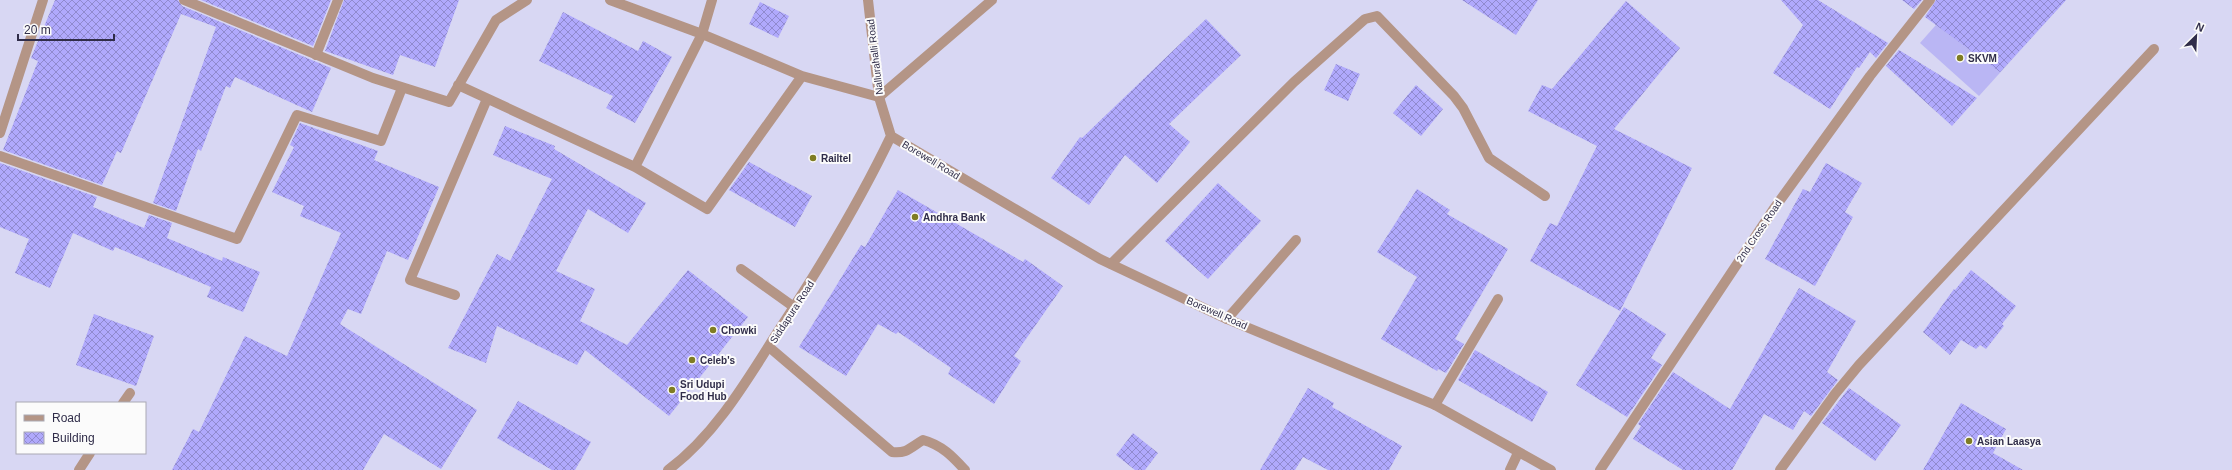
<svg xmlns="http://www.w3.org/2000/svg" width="2232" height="470" font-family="Helvetica,sans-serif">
	<defs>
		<pattern id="building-cross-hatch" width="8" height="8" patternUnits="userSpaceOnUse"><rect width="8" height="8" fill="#b0a9fc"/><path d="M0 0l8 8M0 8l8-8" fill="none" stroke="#908ace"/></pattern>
	</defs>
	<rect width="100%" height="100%" fill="#d8d7f3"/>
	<path fill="#bab6f4" d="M 1958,0 L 2066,0 L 1979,96 L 1920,43 Z"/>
	<path fill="url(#building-cross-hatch)" d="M 55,0 L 178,0 L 182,6 L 331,68 L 312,112 L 235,77 L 230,88 L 226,86 L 201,151 L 198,149 L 176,211 L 153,203 L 216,27 L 181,14 L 121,153 L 117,151 L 102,185 L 3,150 L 38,61 L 31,58 Z
		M 201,0 L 331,0 L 313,46 Z
		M 344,0 L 459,0 L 435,67 L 400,55 L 393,75 L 325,51 Z
		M 1462,0 L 1538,0 L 1516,35 Z
		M 1781,0 L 1818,0 L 1888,43 L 1876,58 L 1870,52 L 1859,68 L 1857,67 L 1830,109 L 1773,73 L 1803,25 Z
		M 1902,0 L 1922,0 L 1914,9 Z
		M 1936,0 L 2066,0 L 2000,72 L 1925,17 Z
		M 1626,1 L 1680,48 L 1614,129 L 1692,168 L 1620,311 L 1530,261 L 1550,223 L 1557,226 L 1597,146 L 1528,111 L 1542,85 L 1552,89 Z
		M 760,2 L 789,16 L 778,38 L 749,24 Z
		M 563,12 L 638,51 L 643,41 L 672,57 L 635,123 L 606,108 L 613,96 L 539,61 Z
		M 1206,19 L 1241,55 L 1169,124 L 1190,142 L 1157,183 L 1125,155 L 1089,205 L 1051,178 L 1080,137 L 1082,138 Z
		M 1899,50 L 1977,98 L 1952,126 L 1886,66 Z
		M 1336,64 L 1360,74 L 1348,101 L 1324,90 Z
		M 1416,85 L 1443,109 L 1421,136 L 1393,113 Z
		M 300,123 L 378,151 L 374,160 L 439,187 L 408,260 L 387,251 L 361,314 L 348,309 L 340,324 L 477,410 L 441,469 L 384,434 L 363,470 L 172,470 L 193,429 L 199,432 L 245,336 L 287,356 L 341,233 L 300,216 L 304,206 L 272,192 L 294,147 L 290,145 Z
		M 505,126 L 555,146 L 554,149 L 646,203 L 628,233 L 588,209 L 556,271 L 595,289 L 580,321 L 627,345 L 688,270 L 748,317 L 669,416 L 585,350 L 577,365 L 497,326 L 486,363 L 448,348 L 497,254 L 510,261 L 552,179 L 493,155 Z
		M 749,162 L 812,196 L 795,227 L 729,190 Z
		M 0,163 L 97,197 L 93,207 L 144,228 L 149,215 L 172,223 L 167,238 L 222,261 L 223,257 L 260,272 L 243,312 L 207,297 L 211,287 L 115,247 L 113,251 L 73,233 L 50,288 L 15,273 L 29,239 L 0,227 Z
		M 1826,163 L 1862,183 L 1845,212 L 1853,217 L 1815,286 L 1765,259 L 1803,189 L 1810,192 Z
		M 1218,183 L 1261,221 L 1208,279 L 1165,241 Z
		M 1417,189 L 1450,210 L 1447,214 L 1508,249 L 1455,339 L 1464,344 L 1446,373 L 1438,369 L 1437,371 L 1381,339 L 1417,277 L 1377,252 Z
		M 898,190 L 1023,262 L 1025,259 L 1063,286 L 1014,356 L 1021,361 L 994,404 L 948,374 L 951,368 L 898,332 L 896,334 L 878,324 L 846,376 L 799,347 L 861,245 L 865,247 Z
		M 1971,270 L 2016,306 L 2002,324 L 2004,326 L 1986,349 L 1980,345 L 1976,349 L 1961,340 L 1950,355 L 1923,332 L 1954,289 L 1955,290 Z
		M 1799,288 L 1856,321 L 1827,372 L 1838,380 L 1811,416 L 1804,411 L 1793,430 L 1764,414 L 1732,470 L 1683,470 L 1633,439 L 1641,426 L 1638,424 L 1673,372 L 1730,409 Z
		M 1624,307 L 1666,334 L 1651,358 L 1662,365 L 1627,417 L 1576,385 Z
		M 94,314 L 154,336 L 136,386 L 76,365 Z
		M 1475,350 L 1548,392 L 1532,422 L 1458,380 Z
		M 1308,388 L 1334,403 L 1332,407 L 1402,446 L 1389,470 L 1328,470 L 1303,457 L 1295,470 L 1260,470 Z
		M 1849,388 L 1901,425 L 1875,461 L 1822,423 Z
		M 518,401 L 591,442 L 575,470 L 552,470 L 497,438 Z
		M 1961,403 L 2006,429 L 1993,453 L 2023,470 L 1923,470 Z
		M 1133,433 L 1158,453 L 1145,470 L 1135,470 L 1116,455 Z"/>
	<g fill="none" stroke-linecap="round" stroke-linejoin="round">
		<path stroke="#b49586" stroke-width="10" d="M 316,55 L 338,0
			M 741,269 L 794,307
			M 1600,470 L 1773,210 L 1870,76 L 1930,0"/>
		<path stroke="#b49586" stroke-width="10" d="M 184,0 L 373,78 L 449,102 L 496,20 L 527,0
			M 610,0 L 702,34 L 802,76 L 879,97 L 992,0
			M 458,85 L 635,167 L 707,209 L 802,76
			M 0,133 L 43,0
			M 0,156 L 237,239 L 297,115 L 381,141 L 402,88
			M 635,167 L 702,34 L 712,0
			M 1111,264 L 1294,82 L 1365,19 L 1377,16 L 1454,96 L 1463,108 L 1489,158 L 1545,196
			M 455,295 L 410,280 L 487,99
			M 1227,319 L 1296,240
			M 769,347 L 892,452 C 907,454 911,447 923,440 C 942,445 953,457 965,470
			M 123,403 L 130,393
			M 1435,405 L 1498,299
			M 79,470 L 90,453
			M 1510,470 L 1518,453
			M 1780,470 L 1835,394 L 1859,365 L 2154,49"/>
		<path stroke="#b49586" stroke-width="10" d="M 868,0 L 879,97 L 891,136
			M 891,136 L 1100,259 L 1227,319 L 1435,405 L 1551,470
			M 668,470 C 715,435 746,382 777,333 C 819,269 858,205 891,136"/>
	</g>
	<g fill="#7f7c23" stroke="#fbfbfb" stroke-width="1.5">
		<circle cx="1960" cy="58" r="4"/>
		<circle cx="813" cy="158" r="4"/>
		<circle cx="915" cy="217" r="4"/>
		<circle cx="713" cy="330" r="4"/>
		<circle cx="692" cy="360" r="4"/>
		<circle cx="672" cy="390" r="4"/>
		<circle cx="1969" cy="441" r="4"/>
	</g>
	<g text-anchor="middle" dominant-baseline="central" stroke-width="4" stroke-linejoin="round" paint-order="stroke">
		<g font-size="10" fill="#302d49" stroke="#fbfbfb">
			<text transform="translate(875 57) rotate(-97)">Nallurahalli Road</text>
			<text transform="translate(931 160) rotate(31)">Borewell Road</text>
			<text transform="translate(1759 231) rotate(-56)">2nd Cross Road</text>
			<text transform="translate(792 312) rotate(-57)">Siddapura Road</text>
			<text transform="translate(1217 313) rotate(24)">Borewell Road</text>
		</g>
		<g font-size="10" font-weight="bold" fill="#302d49" stroke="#fbfbfb" text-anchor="start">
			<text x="1968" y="58">SKVM</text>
			<text x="821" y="158">Railtel</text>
			<text x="923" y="217">Andhra Bank</text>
			<text x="721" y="330">Chowki</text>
			<text x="700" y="360">Celeb's</text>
			<text x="680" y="384">Sri Udupi<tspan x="680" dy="12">Food Hub</tspan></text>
			<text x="1977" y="441">Asian Laasya</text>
		</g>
	</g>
	<rect x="16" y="402" width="130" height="52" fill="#fbfbfb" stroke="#aaa9b4"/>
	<rect x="24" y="415" width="20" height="6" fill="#b49586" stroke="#aaa9b4"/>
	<text x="52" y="422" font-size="12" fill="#302d49">Road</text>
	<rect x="24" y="432" width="20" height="12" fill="url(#building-cross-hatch)" stroke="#aaa9b4"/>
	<text x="52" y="442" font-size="12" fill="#302d49">Building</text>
	<g transform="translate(2196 36) rotate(24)" stroke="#fbfbfb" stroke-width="3" paint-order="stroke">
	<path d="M0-3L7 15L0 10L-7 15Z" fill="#302d49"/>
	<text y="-6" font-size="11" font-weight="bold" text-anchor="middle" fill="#302d49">N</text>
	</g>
	<path d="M18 34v6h96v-6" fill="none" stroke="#302d49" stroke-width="2"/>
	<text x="24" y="34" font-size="12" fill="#302d49" stroke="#fbfbfb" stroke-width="3" paint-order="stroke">20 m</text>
</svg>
